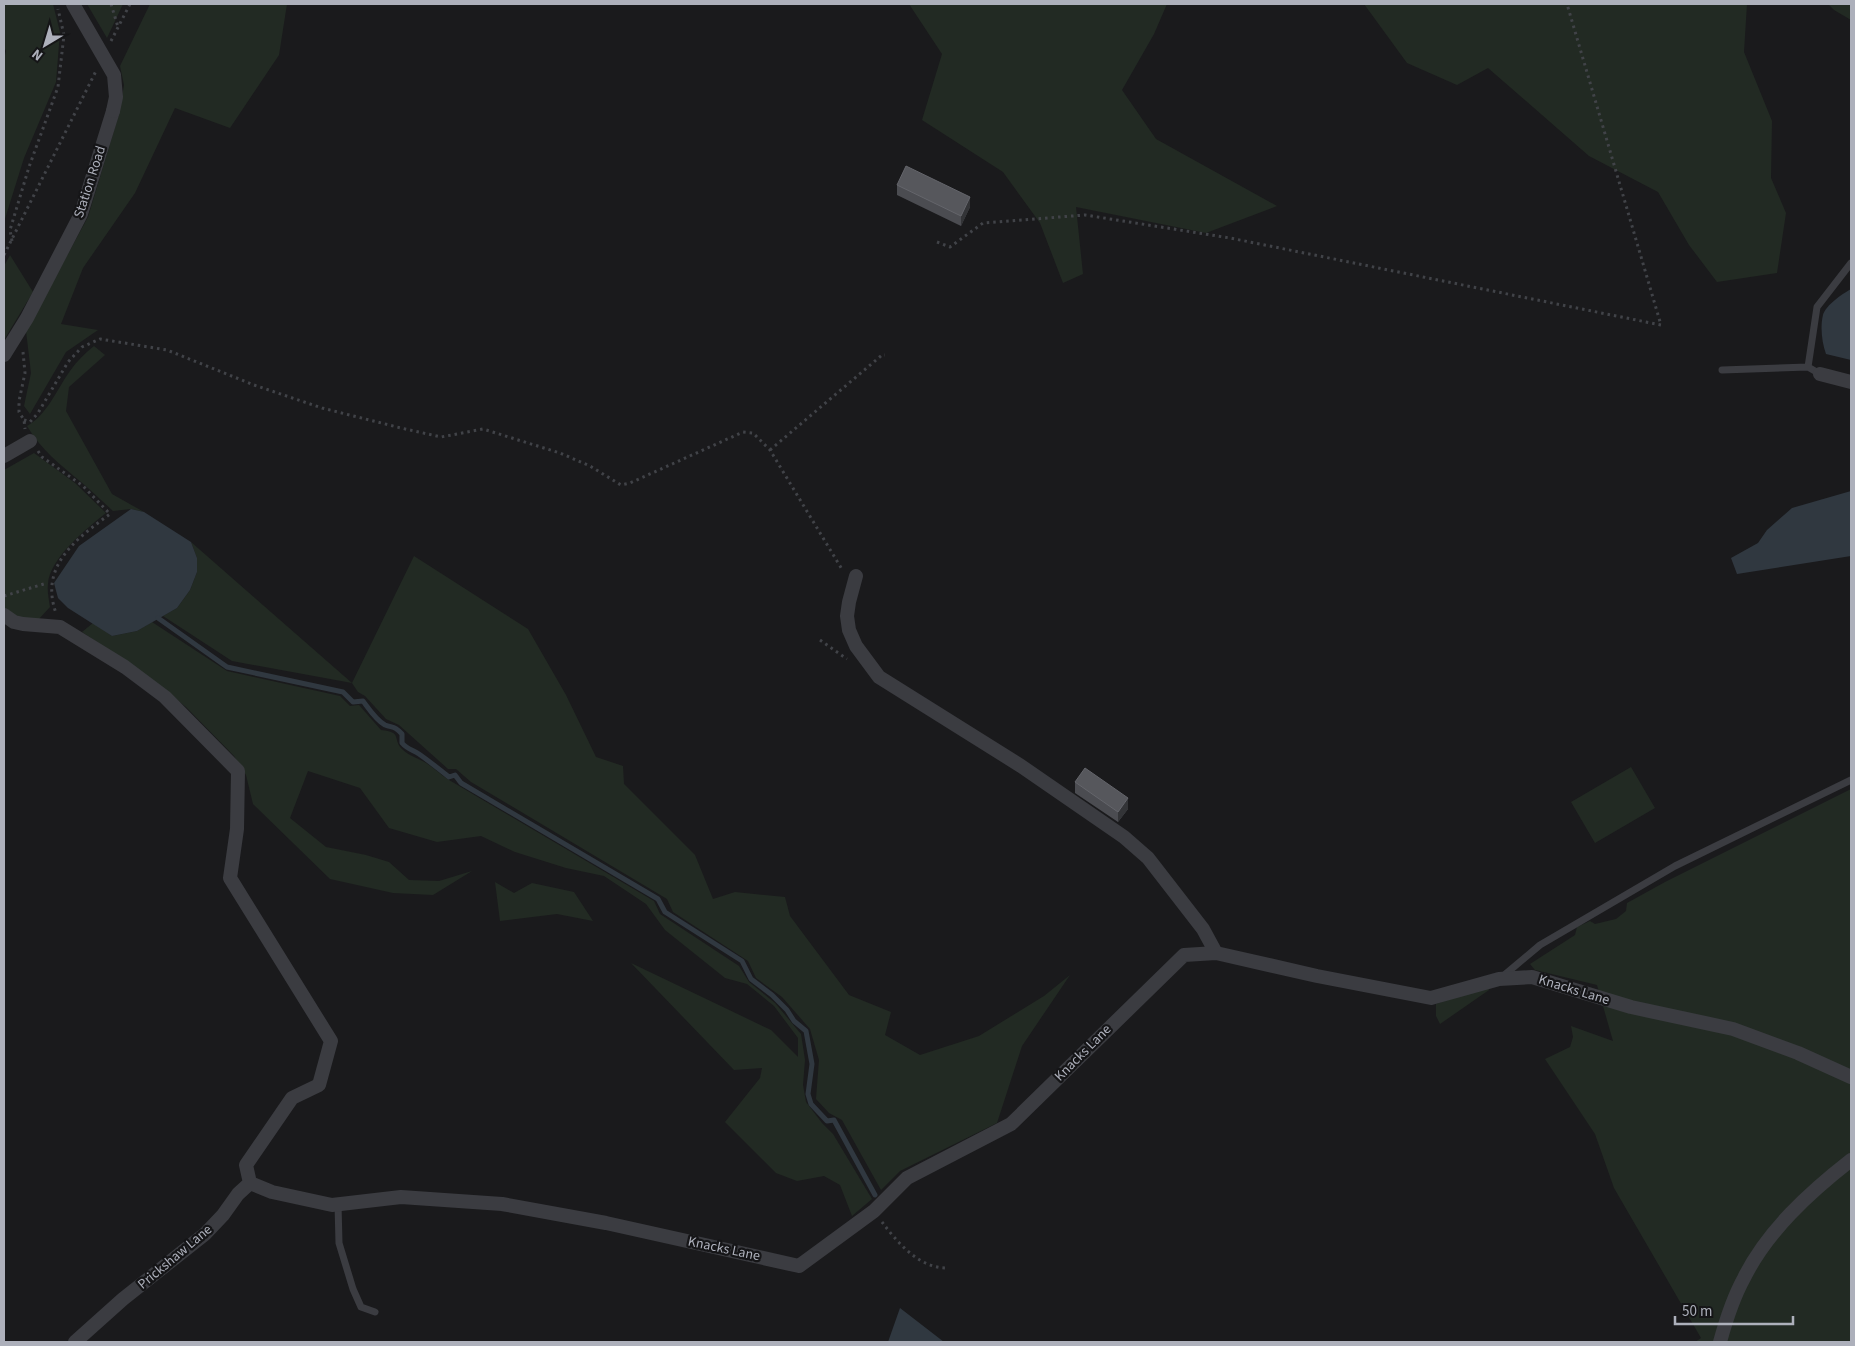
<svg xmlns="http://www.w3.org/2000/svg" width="1855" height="1346" font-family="'Source Sans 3',sans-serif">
	<rect width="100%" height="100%" fill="#1a1a1c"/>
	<path fill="#222a23" d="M 4,4 L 53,4 L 60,32 L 56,82 L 24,158 L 4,222 L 4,59 L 6,51 L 4,47 Z
		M 87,4 L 123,4 L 107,38 Z
		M 150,4 L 287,4 L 279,55 L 230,128 L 175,108 L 135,193 L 83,268 L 61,324 L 98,330 L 66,352 L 30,414 L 24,406 L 31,373 L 26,331 L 88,217 L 119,114 L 124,85 L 120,66 Z
		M 909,4 L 1167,4 L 1154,34 L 1122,90 L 1156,139 L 1277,206 L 1206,233 L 1076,207 L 1083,274 L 1063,283 L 1040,223 L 1003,172 L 922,120 L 942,54 Z
		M 1364,4 L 1747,4 L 1744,52 L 1772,121 L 1771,178 L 1786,213 L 1777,273 L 1717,282 L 1689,245 L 1658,192 L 1589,156 L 1488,68 L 1457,85 L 1407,63 Z
		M 1828,4 L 1851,4 L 1851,20 L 1834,10 Z
		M 10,255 L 33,292 L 4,340 L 4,266 Z
		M 94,346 L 105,355 L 69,387 L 66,411 L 112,494 L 144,512 L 131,509 L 113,511 C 102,501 92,491 81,482 C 61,465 41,450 27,426 C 47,415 57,389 70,371 C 77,361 85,353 94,346 Z
		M 34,453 L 75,483 L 106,513 C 87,528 49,559 48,584 C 47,591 49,600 50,607 L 38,620 L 20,619 L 4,610 L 4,470 Z
		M 191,542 L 352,683 L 414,556 L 528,629 L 566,695 L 596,757 L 623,766 L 624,784 L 695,855 L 713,899 L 735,892 L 785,897 L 790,916 L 849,995 L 891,1012 L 885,1035 L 920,1055 L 979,1036 L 1044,996 L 1070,975 L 1022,1046 L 997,1123 L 900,1171 L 881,1190 L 842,1120 L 829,1113 L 816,1099 L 819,1060 L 810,1029 L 782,997 L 756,978 L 748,961 L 673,912 L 667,899 L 471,782 L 456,769 L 448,769 L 399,725 L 386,719 L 365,696 L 358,692 L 352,683 L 232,661 L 163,616 L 177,608 L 190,590 L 197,572 L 197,558 Z
		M 152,622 L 227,671 L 340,696 L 350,706 L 359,705 L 381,730 C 403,732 392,739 402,749 C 409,756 418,758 426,763 C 434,768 441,775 449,780 L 654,901 L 660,914 L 739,966 L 749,982 L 775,1003 L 801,1034 L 805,1060 L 803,1085 L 806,1102 L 822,1123 L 833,1134 L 872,1199 L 852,1216 L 840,1185 L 824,1176 L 797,1181 L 776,1173 L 725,1122 L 760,1078 L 762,1068 L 734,1070 L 631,963 L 771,1030 L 798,1057 L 798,1038 L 774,1006 L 747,984 L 725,978 L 665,930 L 646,904 L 604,876 L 566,868 L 515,852 L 481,836 L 437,842 L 389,828 L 360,788 L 308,771 L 290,818 L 326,847 L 366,855 L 389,862 L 409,880 L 439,881 L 472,871 L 433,895 L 393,893 L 330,879 L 253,804 L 246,775 L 234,756 L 186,707 L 138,669 L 82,632 L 93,623 L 112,636 L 137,631 Z
		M 1631,767 L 1655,808 L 1595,843 L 1571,802 Z
		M 1851,789 L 1851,1342 L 1695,1342 L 1701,1338 L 1614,1188 L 1595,1134 L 1545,1059 L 1570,1047 L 1573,1037 L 1571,1026 L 1613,1041 L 1597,985 L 1535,970 L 1530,964 L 1575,935 L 1577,927 L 1590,921 L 1595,924 L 1616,919 L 1626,911 L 1627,903 L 1665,882 Z
		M 495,882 L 514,893 L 532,883 L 574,892 L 593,921 L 557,914 L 500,921 Z
		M 1488,987 L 1489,990 L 1440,1024 L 1436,1016 L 1436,1004 Z"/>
	<path fill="#303840" d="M 1851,289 L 1851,360 L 1826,354 C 1822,343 1820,327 1823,315 C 1826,305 1842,294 1851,289 Z
		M 1851,491 L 1851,556 L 1737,574 L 1731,558 L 1758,543 L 1767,530 L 1792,508 Z
		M 131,509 L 144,512 L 191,542 L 197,558 L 197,572 L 190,590 L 177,608 L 137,631 L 112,636 L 68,608 L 58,598 L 54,583 L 79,546 Z
		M 900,1308 L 944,1342 L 888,1342 Z"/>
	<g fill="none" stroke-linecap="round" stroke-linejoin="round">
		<path stroke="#303840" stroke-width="5" d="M 158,618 L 227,667 L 343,692 L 353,702 L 363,701 C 369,709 376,720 385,725 C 393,728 395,726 402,734 L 402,743 C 407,749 413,750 419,754 C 429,761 439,769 449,777 L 455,775 L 461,783 L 658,899 L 665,912 L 742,961 L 751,979 L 772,995 L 787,1010 L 794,1021 L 806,1031 L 812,1064 L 808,1094 L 811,1104 L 827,1121 L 834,1120 L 875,1195"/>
		<path stroke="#414348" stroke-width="3" stroke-dasharray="2.5 4" stroke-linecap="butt" d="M 111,4 L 118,27
			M 111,41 L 130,4
			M 12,241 L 10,230 L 29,167 L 58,87 L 64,35 L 58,9
			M 937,242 L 950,247 L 983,223 L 1085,215 L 1230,238 L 1661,325 L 1567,4
			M 4,255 L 96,71
			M 23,352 L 25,373 L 19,401 L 19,412 L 24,420 L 25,429
			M 24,420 L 30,422 L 38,413 L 68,362 L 82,347 L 100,339 L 167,350 L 254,385 L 322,408 L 401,428 L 441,437 L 483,429 L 560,453 L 590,466 L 621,485 L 630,483 L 743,432 L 753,433 L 770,450 L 843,571
			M 770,450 L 882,355 L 885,355
			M 38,451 L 42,457 L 83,486 L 110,514 C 76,539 39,566 56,613
			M 4,596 L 47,583
			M 820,640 L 847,659
			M 882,1222 C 897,1242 918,1267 945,1268"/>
		<path stroke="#3b3c41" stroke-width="7" d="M 1722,370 L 1808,367
			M 1820,374 L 1808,367 L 1817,307 L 1851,263
			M 1502,977 L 1540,945 L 1675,866 L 1851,780
			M 338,1204 L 339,1243 L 353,1289 L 361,1307 L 375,1312"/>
		<path stroke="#3b3c41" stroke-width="14" d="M 4,355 L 27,318 L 81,214 L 113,111
			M 1820,374 L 1851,382
			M 4,456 L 30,441
			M 856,576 L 849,602 L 847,616 L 849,630 L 856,646 L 879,677 L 1021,766 L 1124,837 L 1148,858 L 1203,929 L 1216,953
			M 4,615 L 14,622 L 23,624 L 60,627 L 125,667 L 165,697 L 238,771 L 237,829 L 230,878 L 331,1041 L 319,1085 L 292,1098 L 246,1165 L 250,1183
			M 250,1183 L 272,1192 L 332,1205 L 401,1197 L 502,1204 L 606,1223 L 799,1266 L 874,1211 L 907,1178 L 1011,1124 L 1184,955 L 1216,953 L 1317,976 L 1431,998 L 1499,979 L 1532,977 L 1631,1007 L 1733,1029 L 1798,1053 L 1851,1077
			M 75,1342 L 123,1299 L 205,1234 L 223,1215 L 238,1194 L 250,1183
			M 1720,1342 C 1726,1320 1733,1298 1744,1278 C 1767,1231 1810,1192 1851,1160"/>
		<path stroke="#3b3c41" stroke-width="14" d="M 73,4 L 114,75 L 116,97 L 113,111"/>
	</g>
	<path fill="#4b4c51" d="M 897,185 L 970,207 L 961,226 L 897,195 Z
		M 1075,782 L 1128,809 L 1118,822 L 1075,793 Z"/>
	<path fill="#333437" d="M 970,197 L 970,207 L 961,226 L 961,216 Z
		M 1128,798 L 1128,809 L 1118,822 L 1118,812 Z"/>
	<path fill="#56575c" stroke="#64656b" d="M 906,166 L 970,197 L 961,216 L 897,185 Z
		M 1085,768 L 1128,798 L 1118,812 L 1075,782 Z"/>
	<g text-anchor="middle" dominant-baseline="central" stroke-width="4.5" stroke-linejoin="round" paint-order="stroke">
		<g font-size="14" fill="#adb0bb" stroke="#151517">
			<text transform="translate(90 182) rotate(-72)">Station Road</text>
			<text transform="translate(1574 990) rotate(17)">Knacks Lane</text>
			<text transform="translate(1083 1053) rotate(-45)">Knacks Lane</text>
			<text transform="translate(724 1249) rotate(12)">Knacks Lane</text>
			<text transform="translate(175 1257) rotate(-40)">Prickshaw Lane</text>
		</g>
	</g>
	<rect width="1855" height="1346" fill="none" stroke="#adb0bb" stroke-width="10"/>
	<g transform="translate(45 45) rotate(218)" stroke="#151517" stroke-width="4" paint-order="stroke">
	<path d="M0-4L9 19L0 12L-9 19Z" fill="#adb0bb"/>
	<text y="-8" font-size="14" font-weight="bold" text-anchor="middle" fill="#adb0bb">N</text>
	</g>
	<path d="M1675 1316v8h118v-8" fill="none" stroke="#adb0bb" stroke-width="2.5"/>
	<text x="1682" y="1316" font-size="15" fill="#adb0bb" stroke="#151517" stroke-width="4" paint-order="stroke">50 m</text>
</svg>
